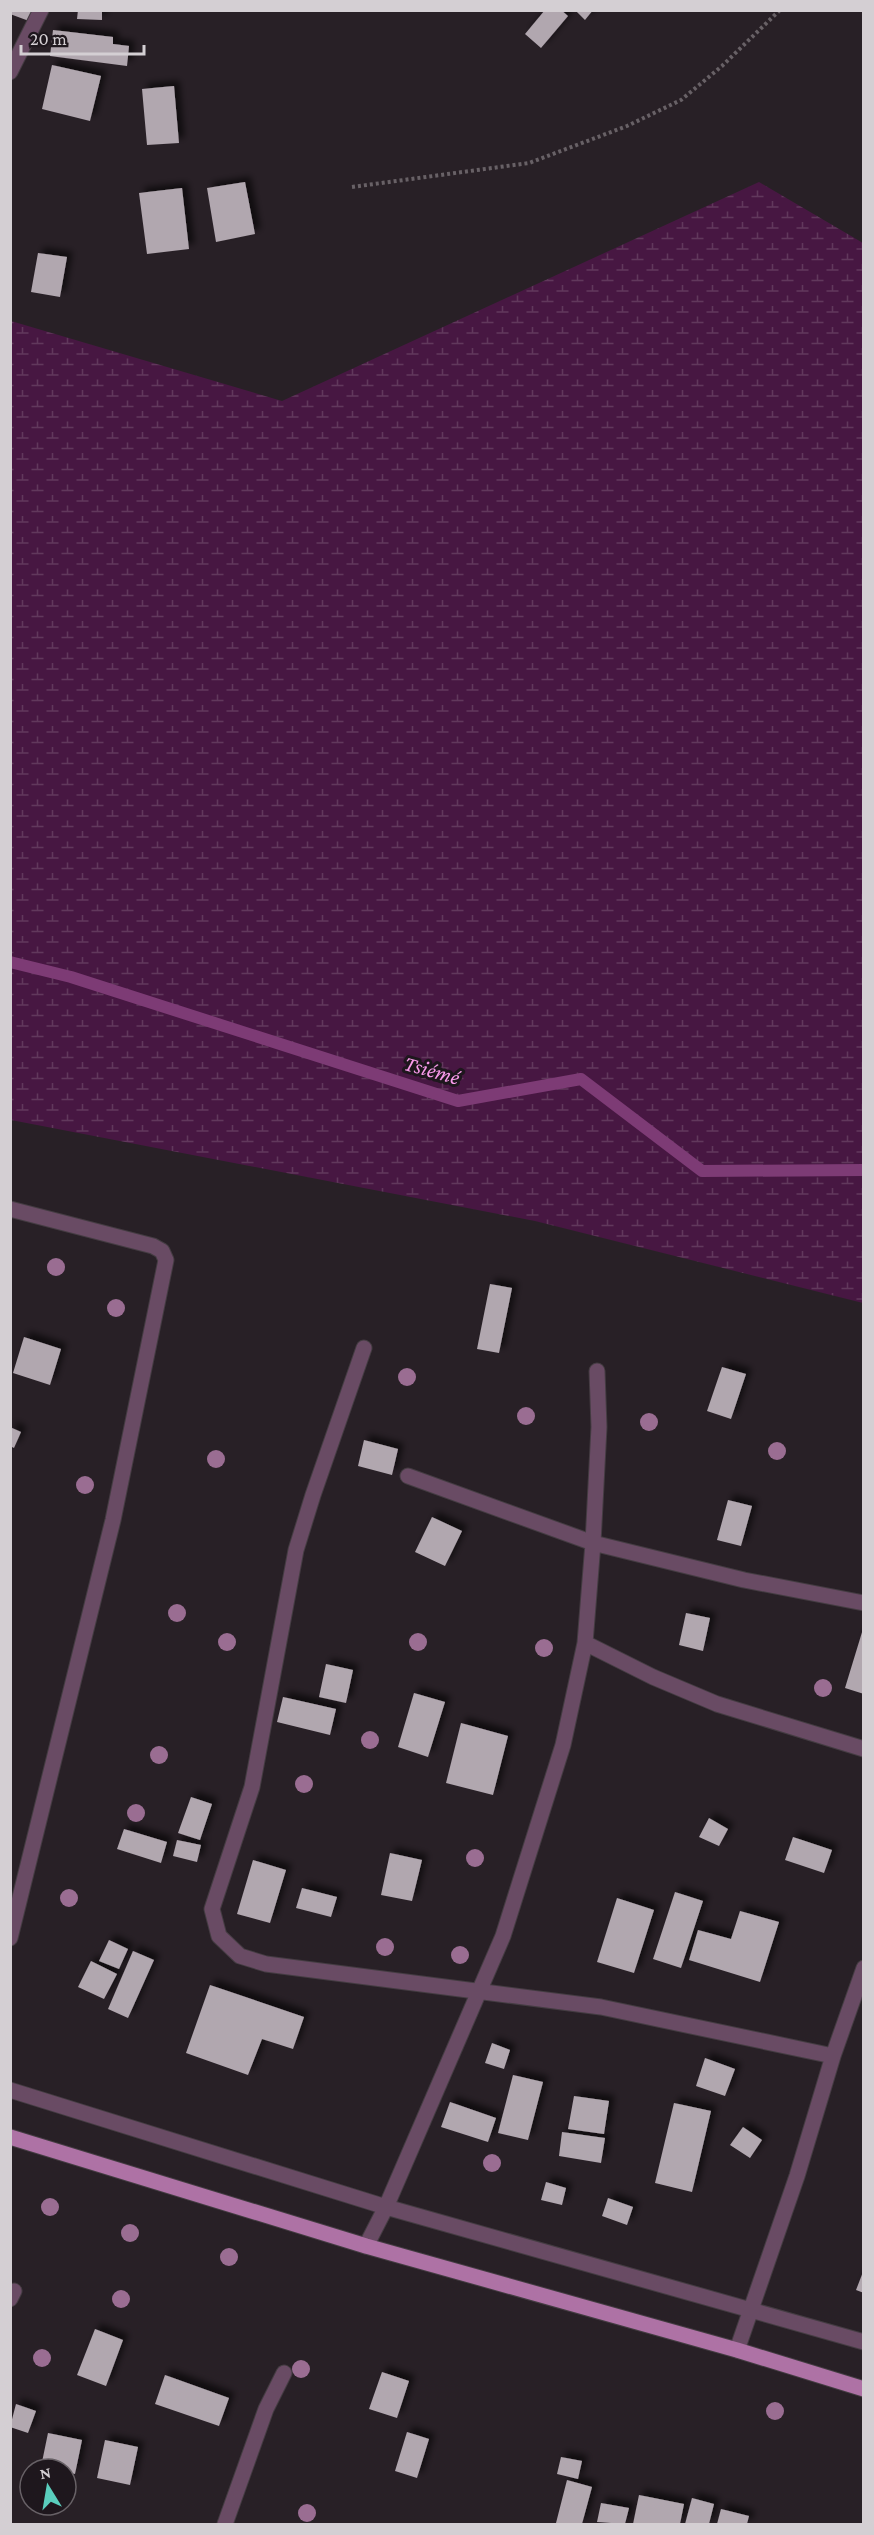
<svg xmlns="http://www.w3.org/2000/svg" width="874" height="2535" font-family="'Crimson Pro',serif">
	<defs>
		<pattern id="wetland-marsh" width="20" height="14" patternUnits="userSpaceOnUse" patternTransform="scale(1.5)"><rect width="20" height="14" fill="#471742"/><path d="M1 5h8M5 5V1M11 12h8M15 12V8" fill="none" stroke="#61385c"/></pattern>
		<filter id="shadow"><feDropShadow dx="5.5" dy="-5.5" stdDeviation="3" flood-color="#0009"/></filter>
	</defs>
	<rect width="100%" height="100%" fill="#282026"/>
	<path fill="url(#wetland-marsh)" d="M 759,182 L 863,243 L 863,1303 L 535,1221 L 11,1120 L 11,321 L 282,401 Z"/>
	<g fill="none" stroke-linecap="round" stroke-linejoin="round">
		<path stroke="#7d3b75" stroke-width="12" d="M 10,962 L 71,977 L 458,1101 L 581,1079 L 702,1171 L 864,1170"/>
	</g>
	<path fill="#b1a7af" filter="url(#shadow)" d="M 10,10 L 34,10 L 29,21 L 10,14 Z
		M 78,10 L 102,10 L 102,20 L 77,19 Z
		M 545,10 L 561,10 L 568,16 L 541,48 L 525,34 Z
		M 575,10 L 593,10 L 585,20 Z
		M 53,30 L 113,37 L 113,44 L 129,46 L 127,66 L 50,56 Z
		M 52,65 L 101,76 L 90,121 L 42,109 Z
		M 174,86 L 179,143 L 147,145 L 142,89 Z
		M 245,182 L 255,234 L 216,242 L 207,188 Z
		M 182,188 L 189,249 L 147,254 L 139,193 Z
		M 38,253 L 67,257 L 60,297 L 31,292 Z
		M 490,1284 L 512,1288 L 499,1353 L 477,1349 Z
		M 24,1337 L 61,1349 L 50,1385 L 13,1373 Z
		M 722,1367 L 746,1374 L 731,1419 L 707,1411 Z
		M 10,1427 L 21,1432 L 14,1448 L 10,1446 Z
		M 364,1440 L 398,1449 L 392,1475 L 358,1466 Z
		M 728,1500 L 752,1506 L 741,1546 L 717,1540 Z
		M 432,1517 L 462,1531 L 445,1566 L 415,1552 Z
		M 686,1613 L 710,1618 L 703,1651 L 679,1645 Z
		M 863,1629 L 864,1629 L 864,1694 L 845,1688 Z
		M 326,1664 L 353,1670 L 346,1703 L 319,1697 Z
		M 414,1693 L 445,1702 L 428,1757 L 398,1747 Z
		M 283,1697 L 336,1709 L 330,1735 L 277,1722 Z
		M 461,1723 L 508,1736 L 493,1795 L 446,1783 Z
		M 191,1797 L 212,1804 L 200,1840 L 178,1833 Z
		M 709,1818 L 728,1829 L 719,1846 L 699,1837 Z
		M 124,1829 L 167,1842 L 161,1863 L 117,1849 Z
		M 793,1837 L 832,1850 L 824,1873 L 785,1860 Z
		M 177,1840 L 201,1845 L 197,1862 L 173,1856 Z
		M 390,1853 L 422,1860 L 412,1901 L 381,1895 Z
		M 253,1860 L 286,1870 L 270,1923 L 237,1914 Z
		M 302,1888 L 337,1897 L 331,1917 L 296,1908 Z
		M 675,1892 L 703,1901 L 681,1968 L 653,1959 Z
		M 617,1898 L 654,1910 L 634,1973 L 597,1962 Z
		M 740,1911 L 779,1922 L 760,1982 L 689,1960 L 698,1930 L 731,1939 Z
		M 109,1940 L 128,1949 L 119,1969 L 99,1961 Z
		M 133,1951 L 154,1960 L 128,2018 L 108,2009 Z
		M 91,1961 L 117,1974 L 104,1999 L 78,1987 Z
		M 210,1985 L 304,2017 L 293,2049 L 262,2039 L 248,2075 L 186,2053 Z
		M 492,2043 L 510,2050 L 504,2069 L 485,2063 Z
		M 705,2058 L 735,2069 L 725,2096 L 696,2086 Z
		M 513,2075 L 543,2082 L 528,2140 L 498,2133 Z
		M 574,2096 L 609,2101 L 604,2134 L 568,2129 Z
		M 450,2102 L 496,2118 L 488,2142 L 441,2127 Z
		M 674,2103 L 711,2111 L 692,2192 L 655,2183 Z
		M 743,2127 L 762,2140 L 750,2158 L 730,2145 Z
		M 562,2132 L 605,2138 L 601,2163 L 559,2156 Z
		M 546,2182 L 566,2188 L 562,2205 L 541,2200 Z
		M 608,2198 L 633,2207 L 627,2225 L 602,2216 Z
		M 863,2272 L 864,2272 L 864,2293 L 856,2290 Z
		M 95,2329 L 123,2340 L 106,2386 L 77,2375 Z
		M 382,2372 L 409,2381 L 397,2418 L 369,2409 Z
		M 165,2375 L 229,2398 L 219,2426 L 155,2404 Z
		M 16,2404 L 36,2411 L 28,2433 L 10,2427 Z
		M 407,2432 L 429,2439 L 417,2478 L 395,2471 Z
		M 48,2433 L 82,2440 L 75,2474 L 66,2472 L 66,2469 L 41,2467 Z
		M 105,2440 L 138,2447 L 130,2485 L 97,2478 Z
		M 561,2457 L 582,2461 L 578,2479 L 557,2474 Z
		M 567,2480 L 592,2487 L 582,2524 L 556,2523 Z
		M 639,2495 L 684,2504 L 680,2524 L 633,2524 Z
		M 692,2498 L 714,2504 L 709,2524 L 685,2524 Z
		M 601,2503 L 629,2508 L 625,2524 L 597,2522 Z
		M 721,2509 L 749,2516 L 747,2524 L 717,2524 Z"/>
	<g fill="none" stroke-linecap="round" stroke-linejoin="round">
		<defs>
			<path id="street" d="M 10,72 L 41,10
				M 10,1209 L 153,1246 L 162,1251 L 166,1260 L 113,1520 L 10,1938
				M 364,1348 L 313,1495 L 296,1550 L 252,1787 L 212,1909 L 219,1936 L 240,1956 L 266,1964 L 601,2007 L 833,2056
				M 408,1476 L 593,1543 L 744,1580 L 864,1603
				M 585,1643 L 653,1677 L 717,1704 L 864,1749
				M 10,2090 L 386,2207 L 864,2342
				M 366,2246 L 386,2207 L 503,1936 L 563,1745 L 585,1643 L 593,1543 L 599,1427 L 597,1371
				M 10,2299 L 14,2291
				M 737,2350 L 797,2176 L 833,2056 L 864,1968
				M 225,2524 L 266,2409 L 284,2373"/>
			<path id="primary" d="M 10,2137 L 366,2246 L 737,2350 L 864,2389"/>
		</defs>
		<use href="#street" stroke="#443c42" stroke-width="17"/>
		<use href="#primary" stroke="#443c42" stroke-width="17"/>
		<path stroke="#686166" stroke-width="4" stroke-dasharray="3 3" stroke-linecap="butt" d="M 352,187 L 529,163 L 627,126 L 681,100 L 722,66 L 780,10"/>
		<use href="#street" stroke="#694b64" stroke-width="15"/>
		<use href="#primary" stroke="#ae72a5" stroke-width="15"/>
	</g>
	<g fill="#9a6d92">
		<circle cx="56" cy="1267" r="9"/>
		<circle cx="116" cy="1308" r="9"/>
		<circle cx="407" cy="1377" r="9"/>
		<circle cx="526" cy="1416" r="9"/>
		<circle cx="649" cy="1422" r="9"/>
		<circle cx="777" cy="1451" r="9"/>
		<circle cx="216" cy="1459" r="9"/>
		<circle cx="85" cy="1485" r="9"/>
		<circle cx="177" cy="1613" r="9"/>
		<circle cx="227" cy="1642" r="9"/>
		<circle cx="418" cy="1642" r="9"/>
		<circle cx="544" cy="1648" r="9"/>
		<circle cx="823" cy="1688" r="9"/>
		<circle cx="370" cy="1740" r="9"/>
		<circle cx="159" cy="1755" r="9"/>
		<circle cx="304" cy="1784" r="9"/>
		<circle cx="136" cy="1813" r="9"/>
		<circle cx="475" cy="1858" r="9"/>
		<circle cx="69" cy="1898" r="9"/>
		<circle cx="385" cy="1947" r="9"/>
		<circle cx="460" cy="1955" r="9"/>
		<circle cx="492" cy="2163" r="9"/>
		<circle cx="50" cy="2207" r="9"/>
		<circle cx="130" cy="2233" r="9"/>
		<circle cx="229" cy="2257" r="9"/>
		<circle cx="121" cy="2299" r="9"/>
		<circle cx="42" cy="2358" r="9"/>
		<circle cx="301" cy="2369" r="9"/>
		<circle cx="775" cy="2411" r="9"/>
		<circle cx="307" cy="2513" r="9"/>
	</g>
	<g text-anchor="middle" dominant-baseline="central" stroke-width="6" stroke-linejoin="round" paint-order="stroke">
		<g font-size="22" font-style="italic" fill="#f89aea" stroke="#1e171d">
			<text transform="translate(432 1070) rotate(16)">Tsiémé</text>
		</g>
	</g>
	<rect width="874" height="2535" fill="none" stroke="#d4cfd3" stroke-width="24"/>
	<g transform="translate(48 2487) rotate(349)"><circle r="28" fill="#1e171d" stroke="#676166" stroke-width="1.5"/>
	<path d="M0-4.5L10 22L0 15L-10 22Z" fill="#5acebd"/>
	<text y="-9" font-size="16" font-weight="bold" text-anchor="middle" fill="#d4cfd3">N</text>
	</g>
	<path d="M21 45v9h123v-9" fill="none" stroke="#d4cfd3" stroke-width="3"/>
	<text x="30" y="45" font-size="18" fill="#d4cfd3" stroke="#1e171d" stroke-width="4.5" paint-order="stroke">20 m</text>
</svg>
